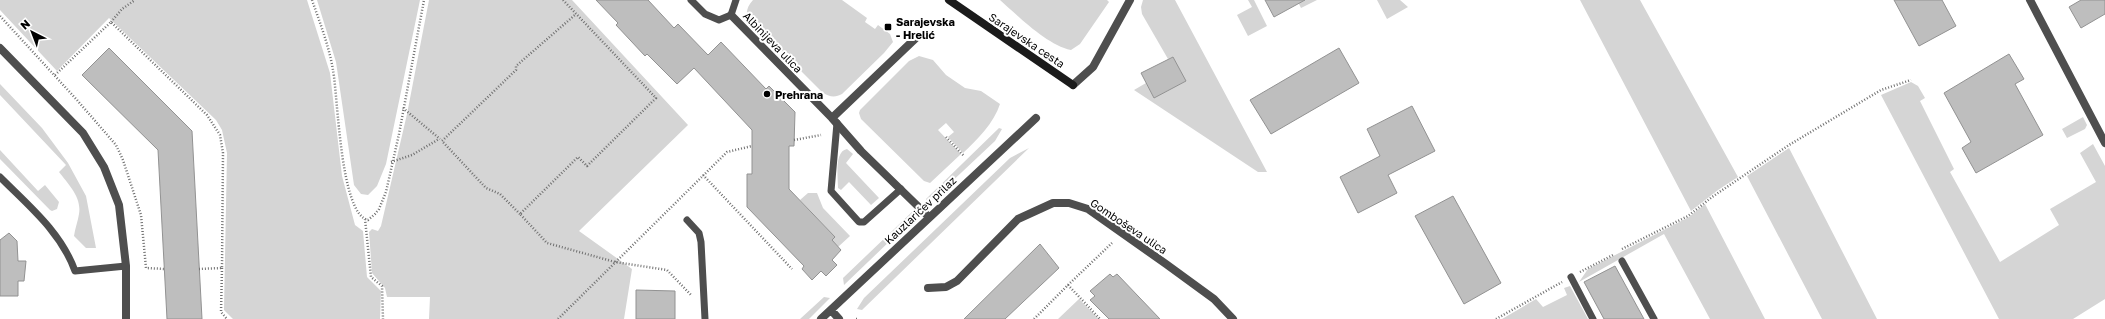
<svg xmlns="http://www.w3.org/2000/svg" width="2105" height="319" font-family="'Golos Text',sans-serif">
	<rect width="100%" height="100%" fill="#fff"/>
	<path fill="#d5d5d5" d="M 0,0 L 307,0 L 330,73 L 342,176 L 355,225 L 363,231 L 367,277 L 381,291 L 380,319 L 233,319 L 224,310 L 227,153 L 222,130 L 216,120 L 109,18 L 57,71 L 0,10 Z
		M 317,0 L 420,0 L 386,164 L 377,186 L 368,195 L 361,194 L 354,185 L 336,62 Z
		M 429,0 L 572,0 L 688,125 L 579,231 L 632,269 L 624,319 L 429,319 L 430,297 L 387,297 L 385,288 L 372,273 L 369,232 L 372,229 L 378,231 L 381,226 L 407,114 Z
		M 753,0 L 842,0 L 867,18 L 865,22 L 875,29 L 878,25 L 890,34 L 893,42 L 884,53 L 842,94 C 835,98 829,97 822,92 L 770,40 L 768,42 C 756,29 737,17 753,0 Z
		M 1000,0 L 1107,0 L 1109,2 L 1080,44 L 1071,50 C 1047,45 1018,16 1000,0 Z
		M 1143,0 L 1175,0 L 1267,172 L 1258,172 L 1134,90 L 1146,83 L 1154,98 L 1185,81 L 1173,57 L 1168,59 L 1142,14 L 1141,7 Z
		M 1248,0 L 1254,0 L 1267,26 L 1248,36 L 1237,15 L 1252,7 Z
		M 1297,0 L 1317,0 L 1301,8 Z
		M 1377,0 L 1400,0 L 1408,7 L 1387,19 Z
		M 1580,0 L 1640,0 L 1738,177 L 1718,190 L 1691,211 Z
		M 919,56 L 933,60 L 946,75 L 965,88 L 981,91 L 1000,104 C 994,123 977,140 963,153 L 948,137 L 954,132 L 946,123 L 938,130 L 961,154 L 930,183 L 924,181 L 861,119 L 859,113 L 860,110 L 909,61 Z
		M 1911,82 L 1918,86 L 1925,98 L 1920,101 L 1954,169 L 1950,172 L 2000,262 L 2059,225 L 2050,209 L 2096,182 L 2080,153 L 2093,144 L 2105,166 L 2105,299 L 2073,319 L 1999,319 L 1881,95 Z
		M 0,84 L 42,128 L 68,163 L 86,196 L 96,248 L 86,248 L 74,236 C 75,228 78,221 79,214 C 82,197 68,184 59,172 L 66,165 L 0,95 Z
		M 2083,117 L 2087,125 L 2085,129 L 2067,138 L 2062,129 Z
		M 999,128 L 1002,129 L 995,141 L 929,203 L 926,199 Z
		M 1029,148 L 862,310 L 857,309 L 864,298 L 1010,158 Z
		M 1789,148 L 1877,319 L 1822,319 L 1747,176 Z
		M 847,149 L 853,154 L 846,163 L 879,198 L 871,205 L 849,182 L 841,190 L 838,188 C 838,178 834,151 847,149 Z
		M 0,150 L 38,191 L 45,185 L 59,202 L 57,209 L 52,211 L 50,210 L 0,159 Z
		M 808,193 L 817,193 L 823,208 L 850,236 L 838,247 L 832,240 L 835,237 L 800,200 Z
		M 1705,204 L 1765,319 L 1710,319 L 1664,234 L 1579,282 L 1588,269 L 1689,217 Z
		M 913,211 L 917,215 L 844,285 L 843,278 Z
		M 1570,286 L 1588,319 L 1502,319 L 1536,299 L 1543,307 L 1567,295 L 1564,288 Z
		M 824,297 L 830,298 L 809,319 L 800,319 Z
		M 1079,299 L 1099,319 L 1058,319 Z"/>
	<path fill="#bebebe" stroke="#929292" d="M 596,0 L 648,0 L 674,28 L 678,24 L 708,55 L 721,42 L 766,89 L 769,86 L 795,112 L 794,146 L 789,146 L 789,189 L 835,237 L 832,240 L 841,250 L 832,260 L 837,265 L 826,276 L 821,271 L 812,280 L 802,269 L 804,266 L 747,207 L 747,174 L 752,174 L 752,130 L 694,68 L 677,84 L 647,54 L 645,56 L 616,25 L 618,23 Z
		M 1265,0 L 1305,0 L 1274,17 Z
		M 1894,0 L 1942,0 L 1956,26 L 1919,46 Z
		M 2081,0 L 2105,0 L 2105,14 L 2081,28 L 2069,7 Z
		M 109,48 L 192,131 L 202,319 L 167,319 L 158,150 L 82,75 Z
		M 1339,48 L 1359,83 L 1271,134 L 1250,100 Z
		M 2009,54 L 2024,79 L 2015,84 L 2043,135 L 1976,173 L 1962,148 L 1971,142 L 1944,93 Z
		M 1173,57 L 1186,81 L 1154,98 L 1141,73 Z
		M 1412,106 L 1435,151 L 1388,175 L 1397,193 L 1358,213 L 1340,177 L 1380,156 L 1367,129 Z
		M 1453,196 L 1501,283 L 1464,304 L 1415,216 Z
		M 9,233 L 17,241 L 18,261 L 26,261 L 24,281 L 18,281 L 18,296 L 0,296 L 0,240 Z
		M 1040,244 L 1059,268 L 1005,319 L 964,319 Z
		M 1615,266 L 1644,319 L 1604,319 L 1584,282 Z
		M 1110,274 L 1113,277 L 1117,274 L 1160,319 L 1109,319 L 1090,300 L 1095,296 L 1090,291 Z
		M 636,290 L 675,291 L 675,319 L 636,319 Z"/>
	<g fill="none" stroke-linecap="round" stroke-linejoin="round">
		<path stroke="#707070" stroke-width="2.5" stroke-dasharray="1 2" stroke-linecap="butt" d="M 312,0 C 320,23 329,46 333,70 C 338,96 340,214 368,220 L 375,214 L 379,209 L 386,192 L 399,134 L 424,0
			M 563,0 L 656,98 L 587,166 L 578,157 L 520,214 L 547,243 L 615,262 L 667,270 L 692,296
			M 0,16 L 77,100 L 116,145 L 123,160 L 141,215 L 146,268 L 165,269
			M 111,22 L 122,9 L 135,0
			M 55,75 L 111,22 L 207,115 L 220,135 L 223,153 L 222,268 L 199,269
			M 403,108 L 440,139
			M 946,137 L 964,156
			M 794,140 L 821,135
			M 391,162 L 412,155 L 439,139
			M 703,175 L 792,269
			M 520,214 L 500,194 L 486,188 L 442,141 L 516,70 L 516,66 L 576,14
			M 365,219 L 371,277 L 382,286 L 383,319
			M 1622,249 L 1688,216 L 1712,197 L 1789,145 L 1881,90 L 1911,80
			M 222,268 L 221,312 L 227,319
			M 1580,272 L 1613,255
			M 1068,285 L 1112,243
			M 558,319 L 727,152 L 752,146
			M 856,319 L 857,319
			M 1034,319 L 1068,285 L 1100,319
			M 1496,319 L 1562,282"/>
		<path stroke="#4e4e4e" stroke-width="7" d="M 691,0 L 705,14 L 719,20 L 731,15 L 736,0
			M 837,123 L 831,191 L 859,222 L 864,222 L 901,189
			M 0,177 C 29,206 61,232 75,271 L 126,266
			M 687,220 L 699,233 L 701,242 L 705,319
			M 1622,261 L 1654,319
			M 1571,277 L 1593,319"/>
		<path stroke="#4e4e4e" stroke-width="8" d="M 2030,0 L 2105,143
			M 731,15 L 832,118 L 918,36
			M 0,48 L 83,133 L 104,167 L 119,205 L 126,266 L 126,319
			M 1073,85 L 1093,67 L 1130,0
			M 832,118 L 861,151 L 929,217
			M 928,288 L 946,287 L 957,281 L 1018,219 L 1053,203 L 1069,203 L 1088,209 L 1166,264 L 1214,299 L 1233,319
			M 831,310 L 839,319
			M 821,319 L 1036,118"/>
		<path stroke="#1b1b1b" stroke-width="8" d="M 949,0 L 1073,85"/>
	</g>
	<g fill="#000" stroke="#fff" stroke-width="1.5">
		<rect x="884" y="23" width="8" height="8" rx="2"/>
		<circle cx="767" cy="94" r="4"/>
	</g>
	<g text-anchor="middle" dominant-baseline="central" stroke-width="4" stroke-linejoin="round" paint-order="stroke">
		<g font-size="11" font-weight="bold" fill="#000" stroke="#fff" text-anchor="start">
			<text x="896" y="21">Sarajevska<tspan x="896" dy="13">- Hrelić</tspan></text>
			<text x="775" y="94">Prehrana</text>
		</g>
		<g font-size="11" fill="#000" stroke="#fff">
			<text transform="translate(1027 40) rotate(34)">Sarajevska cesta</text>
			<text transform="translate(773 42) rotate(46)">Albinijeva ulica</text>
			<text transform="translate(920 210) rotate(-43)">Kauzlarićev prilaz</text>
			<text transform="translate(1129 226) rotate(34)">Gomboševa ulica</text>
		</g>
	</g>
	<g transform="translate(32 32) rotate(318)" stroke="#ffffff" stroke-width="3" paint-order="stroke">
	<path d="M0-3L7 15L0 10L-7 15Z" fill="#000000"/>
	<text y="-6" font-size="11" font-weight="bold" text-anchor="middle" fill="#000000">N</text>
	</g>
</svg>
